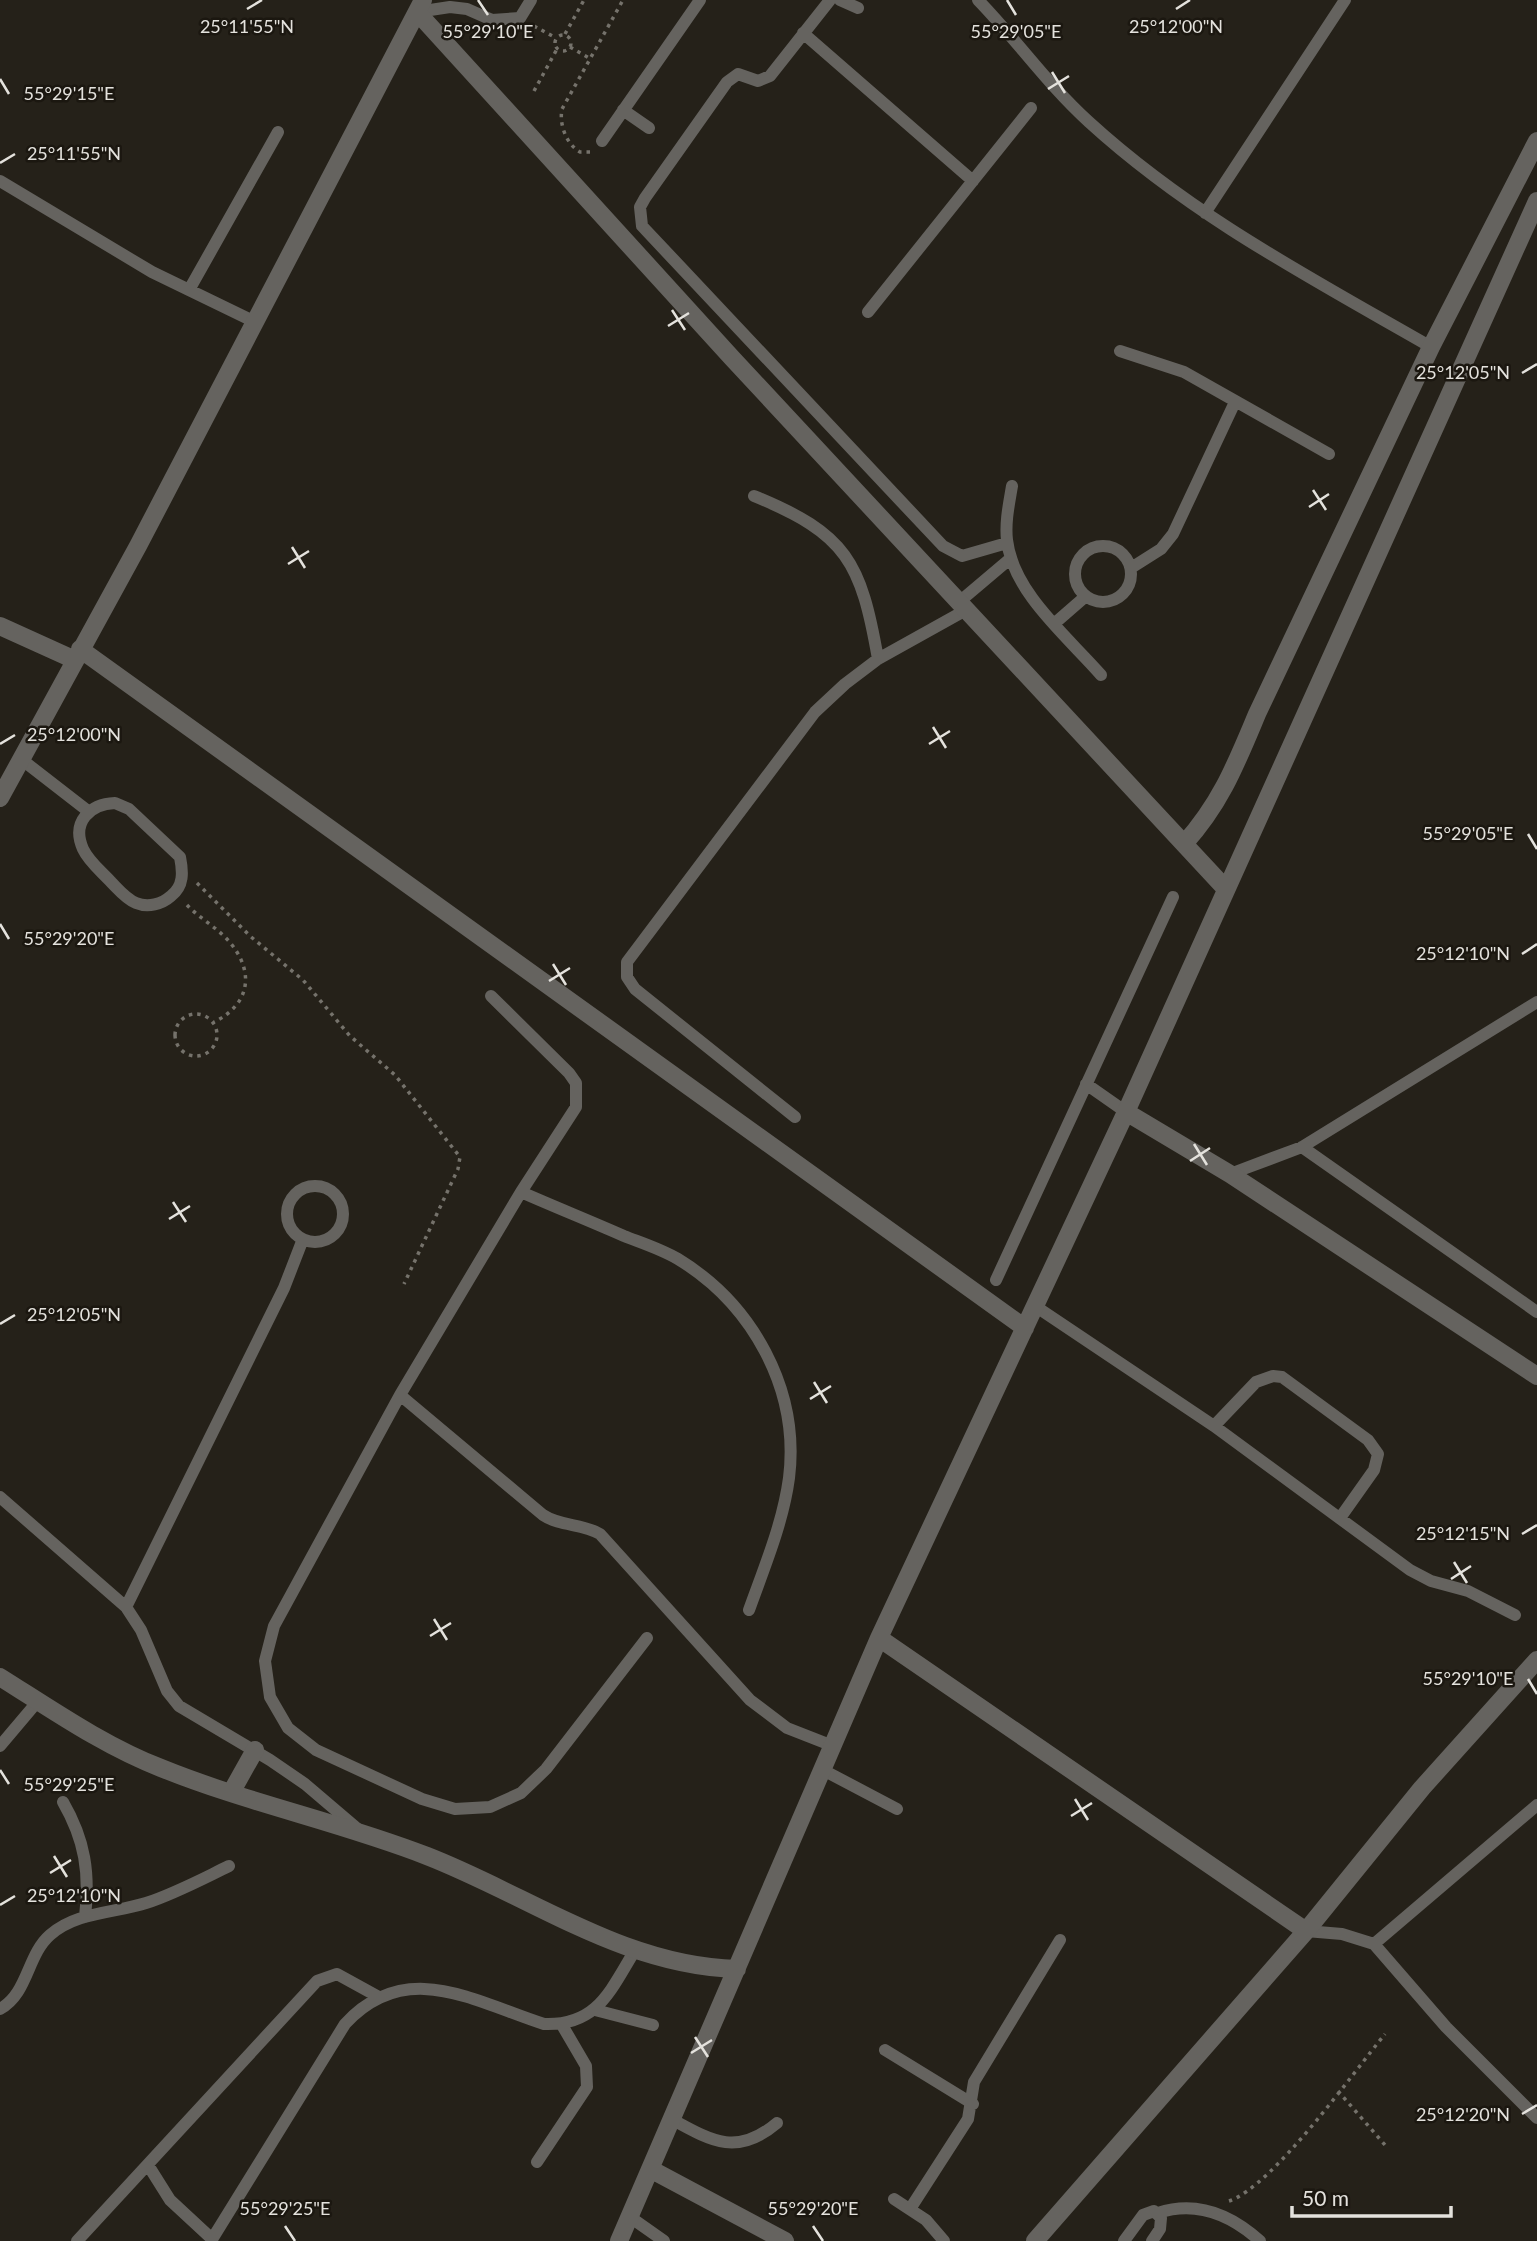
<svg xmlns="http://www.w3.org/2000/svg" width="1537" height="2241" font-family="Lato,sans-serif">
	<rect width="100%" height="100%" fill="#252119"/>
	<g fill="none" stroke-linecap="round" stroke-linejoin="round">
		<path stroke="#75726b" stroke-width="3.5" stroke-dasharray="3.5 5" stroke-linecap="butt" d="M 534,26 L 556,38
			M 565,34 L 584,0
			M555 43a8 8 0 1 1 16 0a8 8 0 1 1-16 0Z
			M 570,47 L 589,58
			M 534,91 L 557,49
			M 590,152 L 580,152 C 566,144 559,124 562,109 L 623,0
			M 197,883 L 250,936 L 303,980 L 350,1036 L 395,1075 L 460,1157 L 458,1169 L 404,1284
			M 187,905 C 200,919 220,929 232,945 C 256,976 247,1006 214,1022
			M175 1035a21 21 0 1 1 42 0a21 21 0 1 1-42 0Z
			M 1338,2091 L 1385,2145
			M 1229,2201 C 1272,2187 1353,2073 1385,2034"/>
		<path stroke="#65635f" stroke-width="12" d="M 830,0 L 770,76 L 758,81 L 738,74 L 727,82 L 645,198 L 640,207 L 642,226 L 943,546 L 962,556 L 1007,543
			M 840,0 L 858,8
			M 978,0 C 1016,39 1048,85 1089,122 C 1192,216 1311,278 1431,347
			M 417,12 L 450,7 L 467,9 L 492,20 L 520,18 L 531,0
			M 803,33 L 973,181
			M 623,110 L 649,128
			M 602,141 L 700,0
			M 0,181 L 152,272 L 253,321
			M 1205,213 L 1345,0
			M 189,290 L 278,132
			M 868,312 L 1031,108
			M 1120,351 L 1184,372 L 1329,454
			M 1012,486 C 1009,504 1005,522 1007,540 C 1013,593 1068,637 1101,675
			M 754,496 C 847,534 861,562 878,659
			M1075 574a28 28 0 1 1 56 0a28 28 0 1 1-56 0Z
			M 1131,568 L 1161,549 L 1173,534 L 1235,402
			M 959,602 L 1011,558
			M 1055,623 L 1086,596
			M 21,759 L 88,811
			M 115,803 L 129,809 L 180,857 C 183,872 184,886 171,896 C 162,904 148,908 136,903 C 126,899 118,889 111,882 C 102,872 89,862 83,849 C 71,822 90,804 115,803 Z
			M 491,996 L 569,1073 L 576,1083 L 576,1107 L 521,1192 L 400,1395 L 274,1626 L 265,1661 L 270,1697 L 288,1728 L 316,1750 L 422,1799 L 455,1809 L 490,1807 L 521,1793 L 546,1769 L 647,1638
			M 1086,1084 L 1126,1112
			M 795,1117 L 635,989 L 627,977 L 627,962 L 815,712 L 845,684 L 878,659 L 966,610
			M 1302,1147 L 1537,1312
			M 1230,1174 L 1302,1147 L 1537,1002
			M287 1214a28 28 0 1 1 56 0a28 28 0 1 1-56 0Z
			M 521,1192 C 555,1207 590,1221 624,1236 C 642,1243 661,1249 678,1259 C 752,1304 800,1389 789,1478 C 783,1523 764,1568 749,1610
			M 996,1280 L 1173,897
			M 1035,1306 L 1214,1426 L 1410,1570 L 1431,1581 L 1468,1591 L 1515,1615
			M 400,1395 L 543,1515 C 561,1527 582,1523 600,1534 L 750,1700 L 787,1728 L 833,1746
			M 1214,1426 L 1256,1382 L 1273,1376 L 1282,1377 L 1368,1440 L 1378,1454 L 1374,1470 L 1340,1518
			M 0,1497 L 126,1607 L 141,1630 L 167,1691 L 179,1706 L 270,1760 L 305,1784 L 359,1830
			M 126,1607 L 284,1288 L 303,1239
			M 0,1746 L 38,1701
			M 823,1770 L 897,1809
			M 63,1802 C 85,1840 90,1873 85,1917
			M 1306,1931 L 1342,1934 L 1374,1944 L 1446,2027 L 1537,2118
			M 1374,1944 L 1537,1805
			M 0,2009 C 28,1994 27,1955 50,1935 C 76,1912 114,1913 146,1903 C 174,1894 202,1879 229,1866
			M 595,2010 L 653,2025
			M 885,2050 L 973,2104
			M 673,2120 C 713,2142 738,2156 777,2123
			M 537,2162 L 587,2087 L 586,2066 L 562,2025
			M 148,2165 L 170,2200 L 212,2239
			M 894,2199 L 926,2220 L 944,2241
			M 910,2209 L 968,2119 L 974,2082 L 1060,1940
			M 1158,2213 C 1197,2200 1231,2215 1260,2241
			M 630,2217 L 664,2241
			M 77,2241 L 317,1981 L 337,1974 L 377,1996
			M 211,2241 L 345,2024 C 406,1958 473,2001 544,2024 C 597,2026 610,1991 634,1952
			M 1124,2241 L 1143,2215 L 1154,2211 L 1161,2218 L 1160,2229 L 1152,2241"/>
		<path stroke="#65635f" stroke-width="18" d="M 417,12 L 732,358 L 1225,888
			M 0,626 L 75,660
			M 80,649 L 1025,1328
			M 0,798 L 138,546 L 423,0
			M 1184,844 C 1221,803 1236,764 1257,714 L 1431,347 L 1537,141
			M 1126,1112 L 1230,1174 L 1537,1376
			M 879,1638 L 1306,1931
			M 0,1677 C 51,1709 104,1746 161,1768 C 247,1803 340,1822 427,1856 C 530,1896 623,1966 737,1969
			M 232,1791 L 255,1750
			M 652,2170 L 785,2241
			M 619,2241 L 879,1638 L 1126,1112 L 1537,201
			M 1035,2241 L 1306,1931 L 1422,1788 L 1537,1660"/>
	</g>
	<path fill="none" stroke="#e4e2dd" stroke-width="2.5" d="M 478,0 L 488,15M 1007,0 L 1016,15M 247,9 L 262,0M 1176,9 L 1190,0M 1052,72 L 1065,93M 0,79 L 9,94M 1048,89 L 1069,76M 0,163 L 15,154M 672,310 L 685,330M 668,326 L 689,313M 1522,373 L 1537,364M 1313,490 L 1326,510M 1309,507 L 1329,494M 292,547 L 305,568M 288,564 L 309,551M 933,727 L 946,748M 0,744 L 15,735M 929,744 L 950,731M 1528,834 L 1537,849M 0,924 L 9,939M 1522,954 L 1537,944M 553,964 L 566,985M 549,981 L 570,968M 1194,1144 L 1207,1165M 1190,1161 L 1210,1148M 173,1202 L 186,1222M 169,1219 L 190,1206M 0,1324 L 15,1315M 814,1382 L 827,1403M 810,1399 L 831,1386M 1522,1534 L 1537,1525M 1454,1562 L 1467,1583M 1451,1579 L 1471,1566M 434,1619 L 447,1640M 430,1636 L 451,1623M 1528,1679 L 1537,1694M 0,1770 L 9,1784M 1075,1799 L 1088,1820M 1071,1816 L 1092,1803M 54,1856 L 67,1877M 50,1873 L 71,1860M 0,1905 L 15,1896M 695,2037 L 708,2057M 691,2053 L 712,2040M 1522,2114 L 1537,2105M 285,2226 L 295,2241M 813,2226 L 823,2241"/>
	<g font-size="18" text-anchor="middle" fill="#e4e2dd" stroke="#1b1710" stroke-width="5" stroke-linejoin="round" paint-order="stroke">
		<text x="247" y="33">25°11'55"N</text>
		<text x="1176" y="33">25°12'00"N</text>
		<text x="488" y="38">55°29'10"E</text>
		<text x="1016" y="38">55°29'05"E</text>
		<text x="69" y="100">55°29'15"E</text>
		<text x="74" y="160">25°11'55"N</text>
		<text x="1463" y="379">25°12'05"N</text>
		<text x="74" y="741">25°12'00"N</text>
		<text x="1468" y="840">55°29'05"E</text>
		<text x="69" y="945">55°29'20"E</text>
		<text x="1463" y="960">25°12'10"N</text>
		<text x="74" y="1321">25°12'05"N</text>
		<text x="1463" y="1540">25°12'15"N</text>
		<text x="1468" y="1685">55°29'10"E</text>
		<text x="69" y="1791">55°29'25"E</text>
		<text x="74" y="1902">25°12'10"N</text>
		<text x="1463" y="2121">25°12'20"N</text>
		<text x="285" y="2215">55°29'25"E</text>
		<text x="813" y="2215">55°29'20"E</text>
	</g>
	<path d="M1292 2206v10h159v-10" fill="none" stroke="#e4e2dd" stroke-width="3.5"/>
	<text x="1302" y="2206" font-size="21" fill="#e4e2dd" stroke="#1b1710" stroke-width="5" paint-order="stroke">50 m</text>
</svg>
